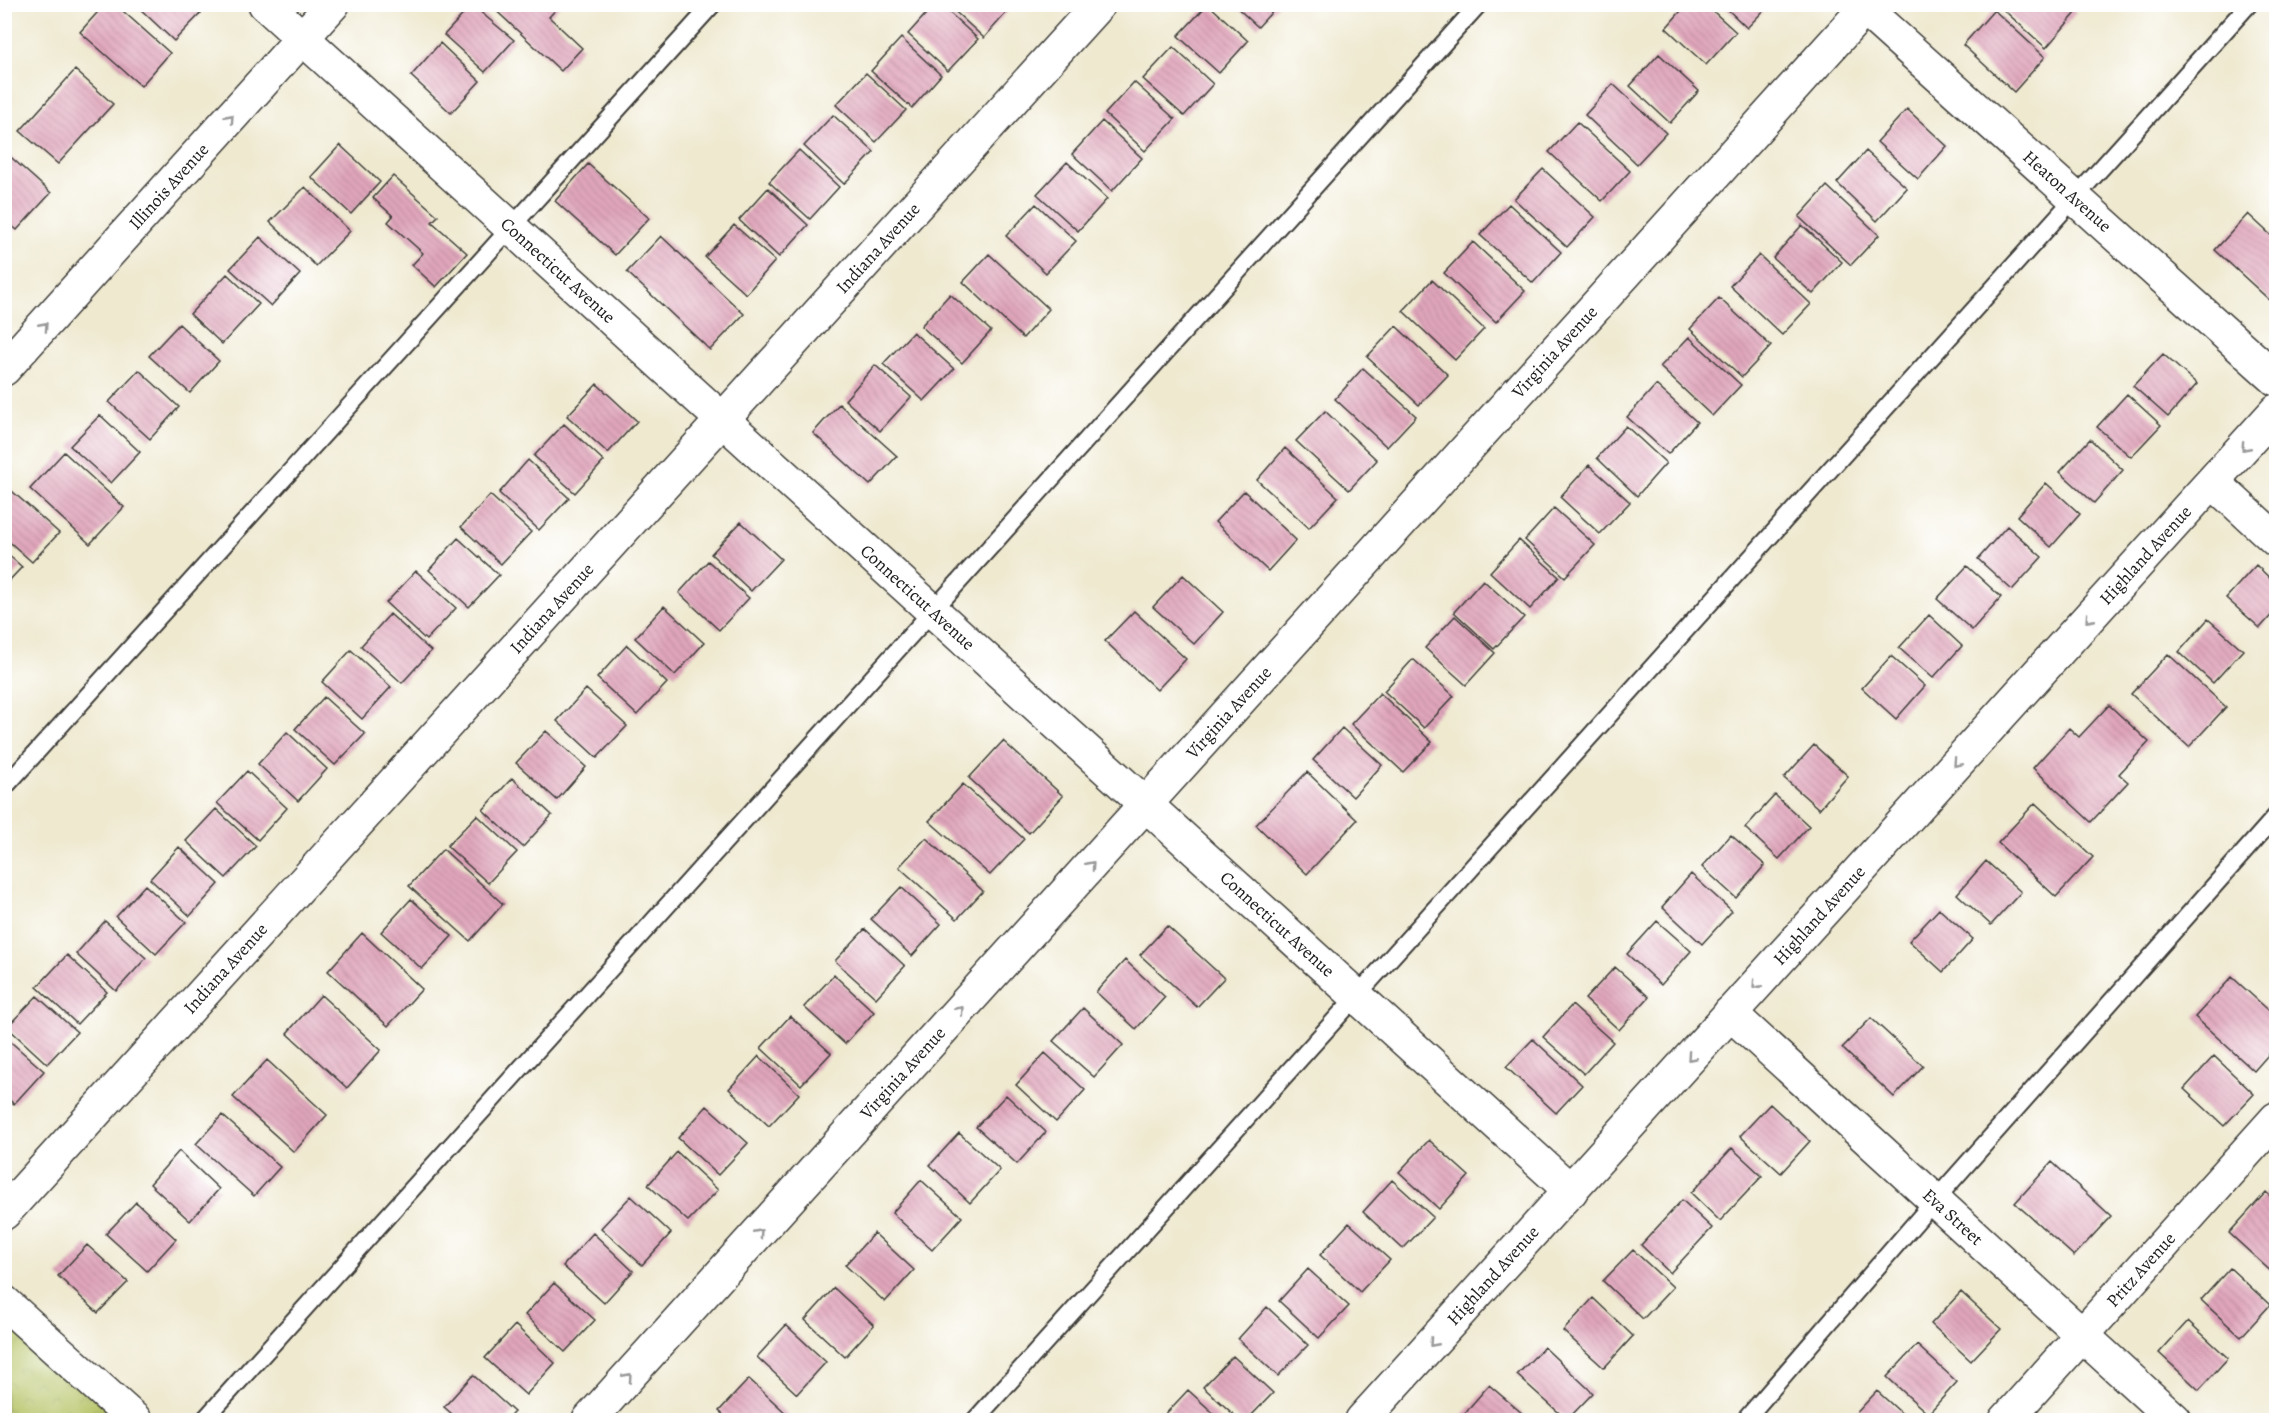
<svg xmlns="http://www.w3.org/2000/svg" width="2281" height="1425" font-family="Alegreya,serif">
	<defs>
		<pattern id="park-crowns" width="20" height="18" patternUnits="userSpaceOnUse" patternTransform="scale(1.5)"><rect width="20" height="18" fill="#b5c264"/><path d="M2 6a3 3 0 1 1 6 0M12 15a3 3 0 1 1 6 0" fill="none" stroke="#9ba656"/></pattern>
		<pattern id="building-back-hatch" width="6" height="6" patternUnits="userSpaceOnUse" patternTransform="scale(1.5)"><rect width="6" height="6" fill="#e0a6bb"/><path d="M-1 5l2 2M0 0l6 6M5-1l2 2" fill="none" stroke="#c08ea0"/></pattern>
	</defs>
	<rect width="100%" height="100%" fill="#fff"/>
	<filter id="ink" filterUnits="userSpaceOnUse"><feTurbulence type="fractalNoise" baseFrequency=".0167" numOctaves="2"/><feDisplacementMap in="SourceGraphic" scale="12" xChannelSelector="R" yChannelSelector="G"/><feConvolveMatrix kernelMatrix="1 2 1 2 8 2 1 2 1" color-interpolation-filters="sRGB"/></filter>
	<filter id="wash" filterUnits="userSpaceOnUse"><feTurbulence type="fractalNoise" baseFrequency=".008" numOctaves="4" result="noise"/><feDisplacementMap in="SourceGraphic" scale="24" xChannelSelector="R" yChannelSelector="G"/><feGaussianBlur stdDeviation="1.35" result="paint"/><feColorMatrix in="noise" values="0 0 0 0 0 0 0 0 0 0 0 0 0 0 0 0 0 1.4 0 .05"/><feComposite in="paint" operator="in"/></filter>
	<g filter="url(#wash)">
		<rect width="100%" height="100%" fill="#efe9d0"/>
		<path fill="url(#park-crowns)" stroke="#686f40" stroke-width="1.5" d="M 5,1302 L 135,1420 L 5,1420 Z"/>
		<g id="blocks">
			<path fill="url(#building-back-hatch)" d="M 105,4 L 115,4 L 170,53 L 141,86 L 80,32 Z
				M 135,4 L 191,4 L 201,13 L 174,41 Z
				M 489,4 L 561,4 L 549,17 L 582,48 L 561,71 Z
				M 935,4 L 940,4 L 978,39 L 948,71 L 908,34 Z
				M 947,4 L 1014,4 L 984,38 Z
				M 1208,4 L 1248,41 L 1219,73 L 1178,36 Z
				M 1233,4 L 1279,4 L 1258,27 Z
				M 1687,4 L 1705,4 L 1736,32 L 1706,65 L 1666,28 Z
				M 1722,4 L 1770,4 L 1747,28 Z
				M 1997,4 L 2067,4 L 2076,13 L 2046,48 Z
				M 472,5 L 514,40 L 485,72 L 444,35 Z
				M 1994,10 L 2045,57 L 2014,92 L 1963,45 Z
				M 901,38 L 941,75 L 912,108 L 871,71 Z
				M 440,43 L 480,81 L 451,113 L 411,76 Z
				M 1173,47 L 1213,84 L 1184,116 L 1143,79 Z
				M 1659,54 L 1699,91 L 1670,123 L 1630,86 Z
				M 75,70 L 113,104 L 58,164 L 20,131 Z
				M 866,73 L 906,110 L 876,142 L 836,105 Z
				M 1134,82 L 1175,119 L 1145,151 L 1105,114 Z
				M 1613,84 L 1666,133 L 1637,164 L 1585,115 Z
				M 1907,109 L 1947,146 L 1918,179 L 1877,142 Z
				M 833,115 L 874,152 L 844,184 L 804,146 Z
				M 1102,121 L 1142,158 L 1112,191 L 1072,154 Z
				M 1577,122 L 1630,171 L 1602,201 L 1549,152 Z
				M 340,145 L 380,182 L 351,214 L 311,177 Z
				M 799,150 L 839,187 L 810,219 L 769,182 Z
				M 4,151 L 51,193 L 17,230 L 4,219 Z
				M 1866,151 L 1907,188 L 1877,221 L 1837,183 Z
				M 1067,162 L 1107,199 L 1078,231 L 1037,194 Z
				M 588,164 L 649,218 L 615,255 L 555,201 Z
				M 1543,169 L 1595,217 L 1567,247 L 1514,199 Z
				M 393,176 L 438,216 L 432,222 L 467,253 L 436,287 L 412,265 L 423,253 L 388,222 L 393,216 L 373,198 Z
				M 1827,186 L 1879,235 L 1851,265 L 1799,217 Z
				M 305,187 L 350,231 L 316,266 L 270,222 Z
				M 768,188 L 808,225 L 779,257 L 739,220 Z
				M 1036,204 L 1076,241 L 1046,273 L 1006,236 Z
				M 1509,204 L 1561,252 L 1533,283 L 1480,235 Z
				M 2248,214 L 2276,240 L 2276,306 L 2215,250 Z
				M 734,225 L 775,261 L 746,294 L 705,257 Z
				M 1802,225 L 1842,262 L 1813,294 L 1773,258 Z
				M 661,236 L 744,314 L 710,350 L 627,272 Z
				M 260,237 L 300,274 L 271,306 L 230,269 Z
				M 1473,242 L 1525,291 L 1496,322 L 1444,273 Z
				M 989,254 L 1049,309 L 1023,338 L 963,282 Z
				M 1759,255 L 1811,304 L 1782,335 L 1730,286 Z
				M 227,274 L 259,304 L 222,344 L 190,314 Z
				M 1432,280 L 1484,329 L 1455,360 L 1403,311 Z
				M 950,294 L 991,331 L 962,363 L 921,326 Z
				M 1719,298 L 1771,346 L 1742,377 L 1690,329 Z
				M 179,324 L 219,361 L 190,393 L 149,356 Z
				M 1396,326 L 1448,375 L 1419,405 L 1367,357 Z
				M 913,332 L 954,369 L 924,401 L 883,364 Z
				M 1689,337 L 1741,385 L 1712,416 L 1660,367 Z
				M 2163,354 L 2197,384 L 2168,417 L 2133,386 Z
				M 875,365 L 911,397 L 880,431 L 845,400 Z
				M 1363,368 L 1416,416 L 1387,447 L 1335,399 Z
				M 139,370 L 179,407 L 150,439 L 109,402 Z
				M 597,384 L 637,421 L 608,453 L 567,416 Z
				M 1656,385 L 1697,422 L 1668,454 L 1627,417 Z
				M 2127,394 L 2161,425 L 2131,457 L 2097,427 Z
				M 839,404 L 897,456 L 870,485 L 813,433 Z
				M 1325,411 L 1377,460 L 1349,490 L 1296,441 Z
				M 100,415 L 140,452 L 111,483 L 70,446 Z
				M 564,424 L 604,461 L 575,493 L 534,456 Z
				M 1626,426 L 1666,463 L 1637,496 L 1597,458 Z
				M 2090,439 L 2123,470 L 2094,503 L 2060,472 Z
				M 1285,448 L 1338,497 L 1309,528 L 1257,480 Z
				M 64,452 L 124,507 L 90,544 L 30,489 Z
				M 528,460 L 569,498 L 539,530 L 499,493 Z
				M 1589,465 L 1630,502 L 1600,534 L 1560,497 Z
				M 2046,483 L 2080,514 L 2051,547 L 2017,516 Z
				M 4,484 L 59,533 L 32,562 L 4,537 Z
				M 1244,491 L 1296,540 L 1268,571 L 1215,522 Z
				M 490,495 L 531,532 L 501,564 L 461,527 Z
				M 1554,508 L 1595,545 L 1565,577 L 1525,540 Z
				M 741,522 L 781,559 L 751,591 L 711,554 Z
				M 2007,526 L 2042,557 L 2012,590 L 1978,559 Z
				M 458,538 L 499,575 L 469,607 L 429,570 Z
				M 1519,540 L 1559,577 L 1530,609 L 1490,572 Z
				M 4,551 L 22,567 L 4,586 Z
				M 708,561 L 749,598 L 719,630 L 679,593 Z
				M 2256,565 L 2276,584 L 2276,610 L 2260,628 L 2226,598 Z
				M 1967,566 L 2001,597 L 1972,630 L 1937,599 Z
				M 416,571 L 456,608 L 426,640 L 386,603 Z
				M 1183,575 L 1223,612 L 1194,644 L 1153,607 Z
				M 1483,580 L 1524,617 L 1494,649 L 1454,612 Z
				M 664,606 L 704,643 L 675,675 L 635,638 Z
				M 1134,611 L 1186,659 L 1157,690 L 1105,641 Z
				M 390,614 L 431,651 L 402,683 L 361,646 Z
				M 1929,615 L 1962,646 L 1933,678 L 1899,648 Z
				M 1455,616 L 1495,653 L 1466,685 L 1425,648 Z
				M 2208,619 L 2243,650 L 2213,683 L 2179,652 Z
				M 627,645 L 667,683 L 637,715 L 597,678 Z
				M 351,650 L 391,687 L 362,719 L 322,682 Z
				M 2168,654 L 2226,707 L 2189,747 L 2131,694 Z
				M 1891,656 L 1925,686 L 1896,719 L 1862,688 Z
				M 1413,659 L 1454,696 L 1424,728 L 1384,691 Z
				M 586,689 L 627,726 L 597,758 L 557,721 Z
				M 1380,693 L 1432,742 L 1403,772 L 1351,724 Z
				M 324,697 L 365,734 L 335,765 L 295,729 Z
				M 2109,705 L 2149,742 L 2119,774 L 2128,782 L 2091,822 L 2033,768 L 2069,728 L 2079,737 Z
				M 1342,728 L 1382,765 L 1353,797 L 1313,760 Z
				M 546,731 L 586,767 L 557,800 L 516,763 Z
				M 287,732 L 327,769 L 298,801 L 258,764 Z
				M 1003,741 L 1063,796 L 1029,833 L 969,778 Z
				M 1814,745 L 1848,776 L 1819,809 L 1784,778 Z
				M 247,771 L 287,808 L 258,840 L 217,803 Z
				M 1307,772 L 1357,820 L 1307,874 L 1256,825 Z
				M 512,778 L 552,815 L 523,847 L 483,810 Z
				M 963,784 L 1024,839 L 990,875 L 929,821 Z
				M 1775,795 L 1809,826 L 1779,859 L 1745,828 Z
				M 2035,803 L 2093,857 L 2056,897 L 1998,843 Z
				M 216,809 L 256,846 L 226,878 L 186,841 Z
				M 477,815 L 517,852 L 488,883 L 447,846 Z
				M 1731,835 L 1765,865 L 1736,898 L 1702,867 Z
				M 926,838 L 983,891 L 957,919 L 899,867 Z
				M 179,847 L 219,884 L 190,916 L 150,879 Z
				M 443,849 L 503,904 L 470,941 L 409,886 Z
				M 1986,861 L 2021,892 L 1991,925 L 1957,894 Z
				M 1691,874 L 1732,911 L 1702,944 L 1662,907 Z
				M 145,885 L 186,922 L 156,954 L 116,917 Z
				M 901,887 L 941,924 L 912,956 L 871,919 Z
				M 411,899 L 452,936 L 422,969 L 381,932 Z
				M 1939,909 L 1973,939 L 1943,972 L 1909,941 Z
				M 105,921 L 146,958 L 116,991 L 76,954 Z
				M 1657,921 L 1691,951 L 1661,985 L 1627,954 Z
				M 1167,926 L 1224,978 L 1197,1007 L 1140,955 Z
				M 865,929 L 905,966 L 876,998 L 835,961 Z
				M 362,933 L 422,989 L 388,1026 L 328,971 Z
				M 67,955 L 107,992 L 77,1024 L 37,987 Z
				M 1125,960 L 1165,997 L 1136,1029 L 1096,992 Z
				M 1615,967 L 1649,997 L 1619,1030 L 1585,999 Z
				M 834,975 L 874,1012 L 845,1044 L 804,1007 Z
				M 2232,977 L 2276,1017 L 2276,1046 L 2254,1071 L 2195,1017 Z
				M 321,995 L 381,1050 L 347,1088 L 287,1033 Z
				M 37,996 L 77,1032 L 47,1064 L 7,1027 Z
				M 1572,1005 L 1613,1042 L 1584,1074 L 1543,1037 Z
				M 1083,1008 L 1123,1045 L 1094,1077 L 1053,1041 Z
				M 790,1016 L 831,1053 L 801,1085 L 761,1048 Z
				M 1871,1018 L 1923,1066 L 1894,1097 L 1842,1048 Z
				M 4,1036 L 44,1071 L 14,1104 L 4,1095 Z
				M 1533,1039 L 1582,1085 L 1556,1113 L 1506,1067 Z
				M 1045,1053 L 1085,1090 L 1056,1122 L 1016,1085 Z
				M 759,1056 L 799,1094 L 769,1126 L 729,1089 Z
				M 2214,1056 L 2254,1094 L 2224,1126 L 2184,1089 Z
				M 267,1060 L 327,1115 L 294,1152 L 233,1097 Z
				M 1006,1095 L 1046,1132 L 1017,1164 L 976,1127 Z
				M 1770,1104 L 1810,1141 L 1781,1173 L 1740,1136 Z
				M 707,1106 L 748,1143 L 718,1175 L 678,1138 Z
				M 222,1115 L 280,1167 L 254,1196 L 196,1144 Z
				M 959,1133 L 1000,1170 L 970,1203 L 930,1165 Z
				M 1429,1140 L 1469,1176 L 1439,1209 L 1399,1172 Z
				M 1732,1148 L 1762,1176 L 1720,1221 L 1691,1193 Z
				M 179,1151 L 219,1189 L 190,1221 L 150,1184 Z
				M 677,1152 L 718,1190 L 688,1221 L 648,1185 Z
				M 2052,1162 L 2111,1216 L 2074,1256 L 2015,1203 Z
				M 921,1180 L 962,1217 L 932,1250 L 892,1213 Z
				M 1392,1180 L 1433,1217 L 1403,1249 L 1363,1212 Z
				M 2266,1192 L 2276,1202 L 2276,1276 L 2229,1233 Z
				M 631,1196 L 671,1233 L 642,1265 L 601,1228 Z
				M 1682,1200 L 1712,1228 L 1670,1273 L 1641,1245 Z
				M 136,1202 L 176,1239 L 147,1271 L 106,1234 Z
				M 1349,1223 L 1390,1260 L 1360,1292 L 1320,1255 Z
				M 593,1233 L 633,1271 L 604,1303 L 563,1266 Z
				M 874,1233 L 914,1270 L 885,1302 L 845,1265 Z
				M 87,1245 L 128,1282 L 98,1313 L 58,1276 Z
				M 1633,1250 L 1673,1287 L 1643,1319 L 1603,1281 Z
				M 2230,1268 L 2270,1305 L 2241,1337 L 2201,1300 Z
				M 1308,1269 L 1349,1306 L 1319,1338 L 1279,1301 Z
				M 554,1283 L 595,1320 L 565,1352 L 525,1315 Z
				M 834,1288 L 874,1325 L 845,1357 L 805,1320 Z
				M 1961,1292 L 2001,1329 L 1971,1361 L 1931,1324 Z
				M 1593,1298 L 1633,1336 L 1604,1368 L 1563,1331 Z
				M 1267,1307 L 1308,1345 L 1278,1376 L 1238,1339 Z
				M 2188,1321 L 2228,1358 L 2199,1390 L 2159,1353 Z
				M 515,1325 L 555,1363 L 526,1395 L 485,1358 Z
				M 786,1325 L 826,1362 L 797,1394 L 757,1357 Z
				M 1917,1345 L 1957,1382 L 1928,1414 L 1887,1377 Z
				M 1544,1347 L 1593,1393 L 1567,1420 L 1517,1375 Z
				M 1233,1356 L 1273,1393 L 1247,1420 L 1240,1420 L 1203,1387 Z
				M 473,1375 L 514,1412 L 506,1420 L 459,1420 L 444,1407 Z
				M 749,1379 L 789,1416 L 785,1420 L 729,1420 L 719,1411 Z
				M 1489,1385 L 1530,1420 L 1468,1420 L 1462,1416 Z
				M 1188,1390 L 1221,1420 L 1160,1420 Z
				M 1877,1391 L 1909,1420 L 1850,1420 Z"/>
		</g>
	</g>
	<g filter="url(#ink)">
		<use href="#blocks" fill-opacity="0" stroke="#3c3b37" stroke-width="1.5"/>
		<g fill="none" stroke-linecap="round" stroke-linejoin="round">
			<defs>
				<path id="service" d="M 4,788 L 713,4
					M 204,1420 L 1479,4
					M 975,1420 L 2249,4
					M 1745,1420 L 1935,1200 L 2276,816"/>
				<g id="minor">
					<path id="s1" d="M 265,4 L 1571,1191"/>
					<path id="s2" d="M 1859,4 L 2276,379"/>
					<path id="s3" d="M 4,369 L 333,4"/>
					<path d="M 2213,482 L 2276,540"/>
					<path id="s4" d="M 1730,1013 L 2175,1420"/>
					<path id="s5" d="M 4,1213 L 1099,4"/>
					<path d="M 4,1302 L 135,1420"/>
					<path id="s6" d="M 589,1420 L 1869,4"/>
					<path id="s7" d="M 1362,1420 L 2276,411"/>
					<path id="s8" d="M 2006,1420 L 2276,1119"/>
				</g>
			</defs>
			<use href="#service" stroke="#3c3b37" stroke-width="20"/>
			<use href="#minor" stroke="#3c3b37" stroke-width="36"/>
			<use href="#service" stroke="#fff" stroke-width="16"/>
			<use href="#minor" stroke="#fff" stroke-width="33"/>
		</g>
		<defs><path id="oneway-chevron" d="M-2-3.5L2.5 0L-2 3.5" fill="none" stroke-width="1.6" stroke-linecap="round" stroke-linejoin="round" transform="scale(1.5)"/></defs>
		<g stroke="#999">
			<use href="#oneway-chevron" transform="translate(230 118) rotate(-48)"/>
			<use href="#oneway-chevron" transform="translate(44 326) rotate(-48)"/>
			<use href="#oneway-chevron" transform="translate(2245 447) rotate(132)"/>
			<use href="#oneway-chevron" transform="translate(2089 619) rotate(132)"/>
			<use href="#oneway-chevron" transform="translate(1957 763) rotate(132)"/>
			<use href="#oneway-chevron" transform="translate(1091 865) rotate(-48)"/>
			<use href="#oneway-chevron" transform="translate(1756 985) rotate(132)"/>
			<use href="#oneway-chevron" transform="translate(960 1010) rotate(-48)"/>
			<use href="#oneway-chevron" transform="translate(1691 1057) rotate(132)"/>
			<use href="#oneway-chevron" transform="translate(759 1233) rotate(-48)"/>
			<use href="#oneway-chevron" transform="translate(1433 1343) rotate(132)"/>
			<use href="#oneway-chevron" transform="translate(628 1377) rotate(-48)"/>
		</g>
	</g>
	<g text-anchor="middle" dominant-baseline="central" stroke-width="5" stroke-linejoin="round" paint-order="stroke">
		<g font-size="18" fill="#1c1c1c" stroke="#fff">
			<text stroke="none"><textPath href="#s3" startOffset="246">Illinois Avenue</textPath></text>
			<text stroke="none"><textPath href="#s2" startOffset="280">Heaton Avenue</textPath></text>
			<text stroke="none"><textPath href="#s5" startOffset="1302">Indiana Avenue</textPath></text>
			<text stroke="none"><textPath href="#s1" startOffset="396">Connecticut Avenue</textPath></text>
			<text stroke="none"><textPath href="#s6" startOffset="1440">Virginia Avenue</textPath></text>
			<text stroke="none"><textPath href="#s7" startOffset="1167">Highland Avenue</textPath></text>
			<text stroke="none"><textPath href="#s1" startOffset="882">Connecticut Avenue</textPath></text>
			<text stroke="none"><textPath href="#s5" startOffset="816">Indiana Avenue</textPath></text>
			<text stroke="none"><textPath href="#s6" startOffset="954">Virginia Avenue</textPath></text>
			<text stroke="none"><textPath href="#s7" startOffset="681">Highland Avenue</textPath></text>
			<text stroke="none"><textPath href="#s1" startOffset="1368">Connecticut Avenue</textPath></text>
			<text stroke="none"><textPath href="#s5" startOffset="330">Indiana Avenue</textPath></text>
			<text stroke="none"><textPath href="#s6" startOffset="468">Virginia Avenue</textPath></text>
			<text stroke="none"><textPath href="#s4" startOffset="302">Eva Street</textPath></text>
			<text stroke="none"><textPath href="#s8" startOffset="202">Pritz Avenue</textPath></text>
			<text stroke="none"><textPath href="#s7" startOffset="195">Highland Avenue</textPath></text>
		</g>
	</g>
	<rect width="2281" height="1425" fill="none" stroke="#fff" stroke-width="24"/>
</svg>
